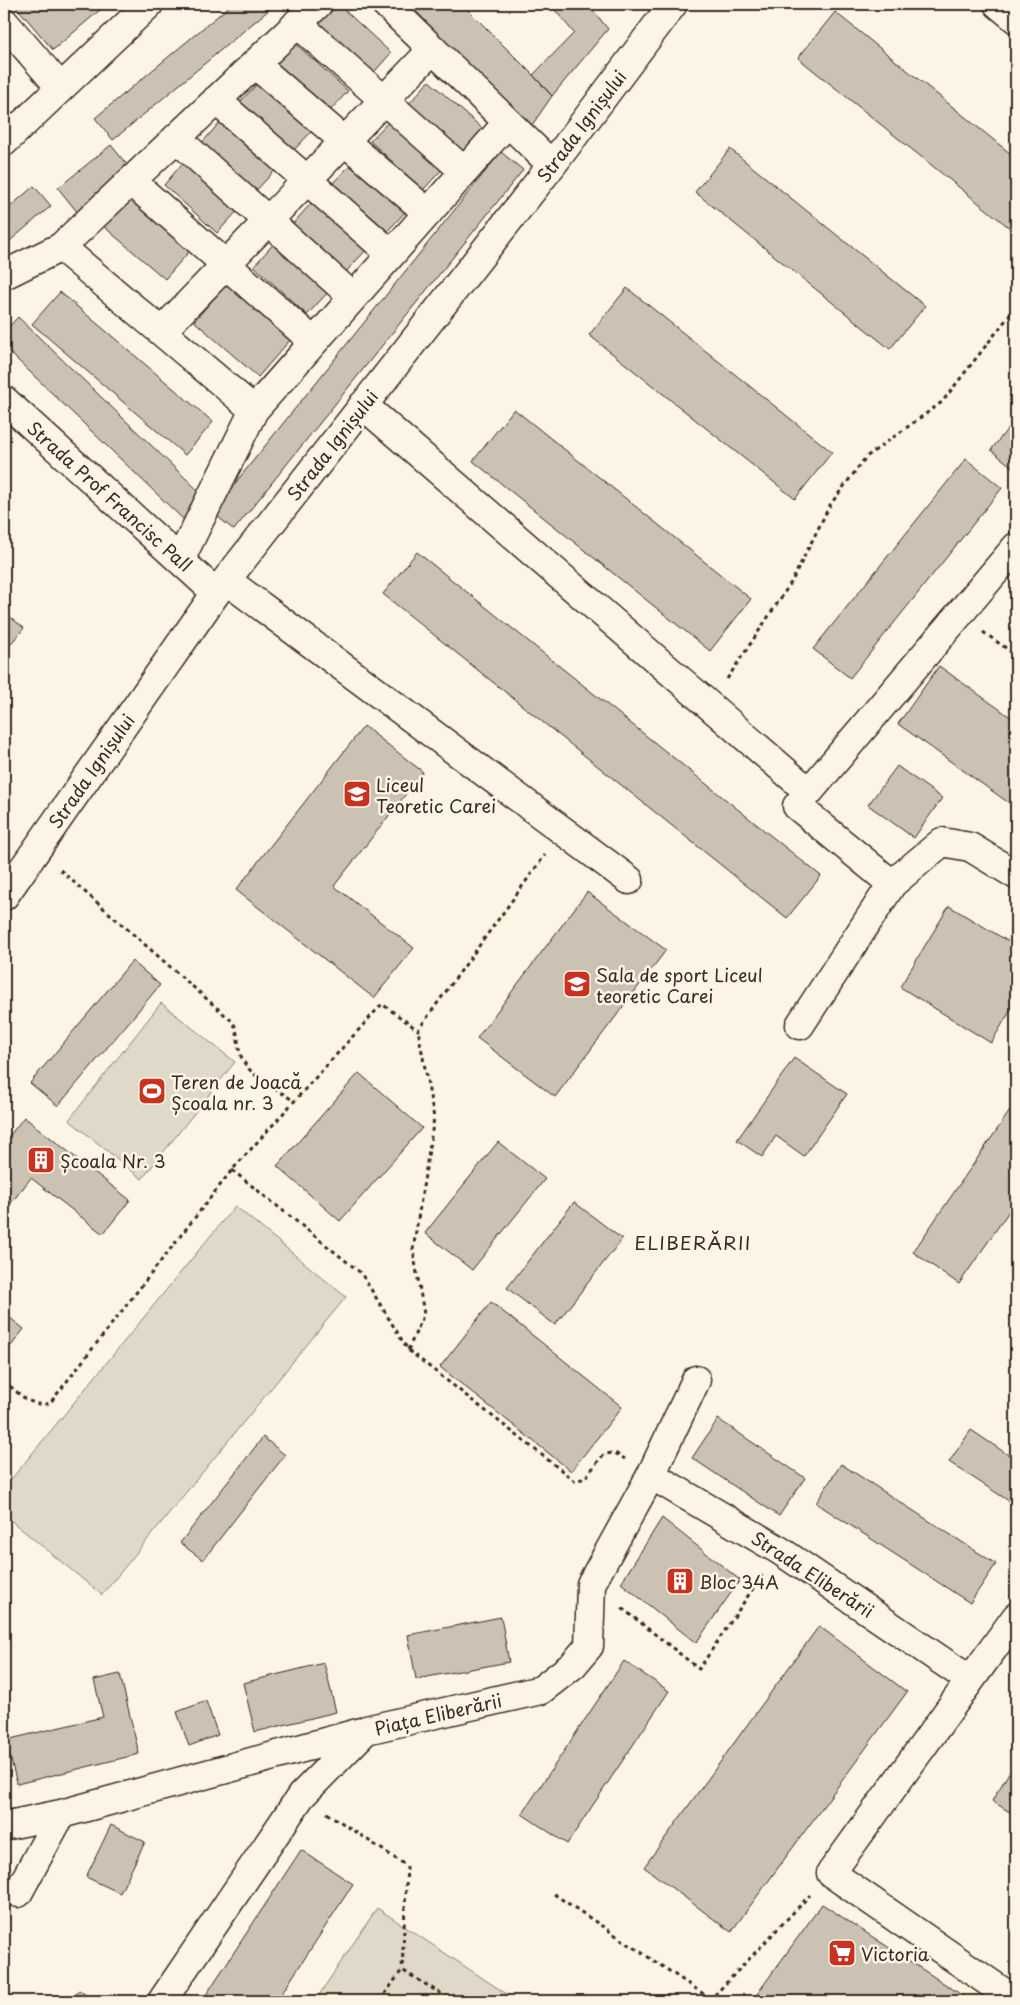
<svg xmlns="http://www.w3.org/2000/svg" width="1020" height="2005" font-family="'Playpen Sans',sans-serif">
	<rect width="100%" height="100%" fill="#fcf5e5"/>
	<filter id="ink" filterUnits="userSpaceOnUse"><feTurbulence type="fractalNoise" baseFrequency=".02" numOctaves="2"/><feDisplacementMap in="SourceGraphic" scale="10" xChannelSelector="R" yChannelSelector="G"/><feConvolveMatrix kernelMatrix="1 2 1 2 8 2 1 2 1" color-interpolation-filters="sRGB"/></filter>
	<g filter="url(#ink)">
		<path fill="#e0d8c8" stroke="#8e8173" d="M 161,1003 L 235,1062 L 142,1179 L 69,1120 Z
			M 235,1206 L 346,1297 L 102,1595 L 4,1515 L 4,1488 Z
			M 377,1908 L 517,2001 L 315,2001 Z"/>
		<path fill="#ccc2b3" stroke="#3b2a1e" d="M 14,4 L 107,4 L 53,50 Z
			M 232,4 L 276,4 L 113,140 L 95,118 Z
			M 338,4 L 391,53 L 369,78 L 315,29 Z
			M 409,4 L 462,4 L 533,75 L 552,96 L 530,128 Z
			M 550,4 L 588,4 L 608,29 L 552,96 L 533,75 L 574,33 Z
			M 835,12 L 1016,158 L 1016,233 L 798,58 Z
			M 295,43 L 348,91 L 325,116 L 272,68 Z
			M 261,80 L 314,129 L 291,153 L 237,105 Z
			M 429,81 L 483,129 L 460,154 L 407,106 Z
			M 393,117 L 446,165 L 423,190 L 370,141 Z
			M 222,120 L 276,169 L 253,194 L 199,146 Z
			M 111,145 L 132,171 L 78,213 L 58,188 Z
			M 730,149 L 925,306 L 890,349 L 695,192 Z
			M 501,152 L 523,170 L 234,530 L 212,512 Z
			M 186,159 L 240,208 L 217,233 L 164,185 Z
			M 354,161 L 407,210 L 384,235 L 330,186 Z
			M 34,186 L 51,206 L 4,246 L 4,212 Z
			M 131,192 L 194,246 L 165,279 L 102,225 Z
			M 313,201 L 367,249 L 344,274 L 291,226 Z
			M 276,241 L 330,290 L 307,315 L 254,266 Z
			M 228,283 L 291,339 L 258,377 L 194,321 Z
			M 627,288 L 832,452 L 795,499 L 589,335 Z
			M 60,292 L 213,422 L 185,455 L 32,324 Z
			M 18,317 L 207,499 L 185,521 L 4,347 L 4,332 Z
			M 514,409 L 751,599 L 710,651 L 473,461 Z
			M 1016,418 L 1016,470 L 991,450 Z
			M 966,459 L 1002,488 L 850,678 L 813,649 Z
			M 417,552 L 821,876 L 787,918 L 383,594 Z
			M 4,612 L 24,628 L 4,652 Z
			M 939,666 L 1016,721 L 1016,808 L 898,724 Z
			M 364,726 L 423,772 L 334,886 L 414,948 L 374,998 L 236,890 Z
			M 897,766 L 942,798 L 914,838 L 868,805 Z
			M 587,892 L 666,950 L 555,1097 L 477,1038 Z
			M 949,906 L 1016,946 L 1016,1001 L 991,1043 L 900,987 Z
			M 132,961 L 160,985 L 58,1106 L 30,1083 Z
			M 794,1058 L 847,1094 L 804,1156 L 776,1136 L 762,1157 L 737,1140 Z
			M 359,1073 L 422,1128 L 340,1221 L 277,1166 Z
			M 1016,1102 L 1016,1201 L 959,1284 L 913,1252 Z
			M 24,1117 L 130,1200 L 103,1234 L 31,1178 L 4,1212 L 4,1143 Z
			M 498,1142 L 545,1179 L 472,1270 L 425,1233 Z
			M 574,1202 L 622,1239 L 555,1325 L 507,1288 Z
			M 491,1302 L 622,1407 L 571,1471 L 440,1367 Z
			M 4,1313 L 24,1329 L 4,1355 Z
			M 718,1419 L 805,1478 L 779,1516 L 692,1458 Z
			M 971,1430 L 1016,1460 L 1015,1505 L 949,1462 Z
			M 263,1437 L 285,1455 L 203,1560 L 180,1543 Z
			M 841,1464 L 996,1564 L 970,1603 L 816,1503 Z
			M 662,1518 L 740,1580 L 696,1643 L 621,1583 Z
			M 501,1617 L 509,1662 L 416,1679 L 408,1635 Z
			M 819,1626 L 907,1692 L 731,1932 L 644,1867 Z
			M 624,1661 L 669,1691 L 567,1844 L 522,1814 Z
			M 324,1663 L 336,1712 L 255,1732 L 243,1683 Z
			M 120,1674 L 139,1754 L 17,1784 L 6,1740 L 103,1717 L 94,1680 Z
			M 206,1701 L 218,1735 L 189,1746 L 177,1712 Z
			M 1016,1761 L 1016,1816 L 992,1801 Z
			M 111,1825 L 145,1842 L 120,1893 L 86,1877 Z
			M 301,1850 L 353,1884 L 277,2001 L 202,2001 Z
			M 822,1904 L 971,2001 L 752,2001 Z
			M 79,1990 L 94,2001 L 71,2001 Z"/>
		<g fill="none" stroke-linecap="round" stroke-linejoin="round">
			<defs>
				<path id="minor" d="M 318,4 L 61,247 L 254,410 L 508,122
					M 386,4 L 552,165
					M 998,4 L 1016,19
					M 4,22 L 60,87
					M 297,23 L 464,171
					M 255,64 L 428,213
					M 216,100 L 391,254
					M 176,138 L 353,297
					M 4,142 L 149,4
					M 131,181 L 314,342
					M 4,275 L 61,247
					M 162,331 L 433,49
					M 4,400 L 216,593
					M 363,405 L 809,792
					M 180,560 L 254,410
					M 226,580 L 629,880
					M 892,884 L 797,806 L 1016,547
					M 4,896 L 216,593 L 552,165 L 673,4
					M 800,1025 L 892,884 L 942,842 L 970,847 L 1016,875
					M 651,1475 L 779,1550 L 970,1680
					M 1016,1617 L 831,1873 L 1016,2001
					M 4,1826 L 61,1814
					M 18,1893 L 61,1814 L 365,1731
					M 162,2001 L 301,1796 L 366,1730 L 541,1690 L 573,1665 L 589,1646 L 591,1584 L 651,1475 L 696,1380"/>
			</defs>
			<use href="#minor" stroke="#3b2a1e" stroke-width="31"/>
			<path stroke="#3b2a1e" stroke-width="3" stroke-dasharray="4 4" stroke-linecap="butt" d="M 983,632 L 1016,655
				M 727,679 L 792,581 L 830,505 L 866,457 L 942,402 L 1016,307
				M 60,870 L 233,1022 C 239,1033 237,1044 241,1056 C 248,1076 277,1089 294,1101
				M 232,1170 L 361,1273 L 408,1350 L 575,1481 L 585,1478 L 604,1454 L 615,1453 L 625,1459
				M 408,1350 L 424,1314 L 413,1250 L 434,1118 L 418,1030
				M 4,1381 C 18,1392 31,1409 50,1403 L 232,1170 L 382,1004 L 418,1030 L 545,855
				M 622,1608 L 699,1669 L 762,1575
				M 327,1813 L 407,1866 L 402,1970
				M 554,1894 L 711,1999
				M 380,2001 L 402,1970 L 453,2001
				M 709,2001 L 810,1895"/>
			<use href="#minor" stroke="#fcf5e5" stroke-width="28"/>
		</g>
	</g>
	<defs>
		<symbol id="university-square" viewBox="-11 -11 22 22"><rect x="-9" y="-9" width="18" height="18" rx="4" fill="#c8321e" stroke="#fcf5e5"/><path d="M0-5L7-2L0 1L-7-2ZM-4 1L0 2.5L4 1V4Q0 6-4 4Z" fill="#fff"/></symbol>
		<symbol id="stadium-square" viewBox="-11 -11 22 22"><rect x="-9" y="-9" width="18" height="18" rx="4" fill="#c8321e" stroke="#fcf5e5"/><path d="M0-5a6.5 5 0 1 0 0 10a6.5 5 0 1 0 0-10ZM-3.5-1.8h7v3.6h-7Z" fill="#fff"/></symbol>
		<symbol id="building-square" viewBox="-11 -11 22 22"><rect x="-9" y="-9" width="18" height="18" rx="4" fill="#c8321e" stroke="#fcf5e5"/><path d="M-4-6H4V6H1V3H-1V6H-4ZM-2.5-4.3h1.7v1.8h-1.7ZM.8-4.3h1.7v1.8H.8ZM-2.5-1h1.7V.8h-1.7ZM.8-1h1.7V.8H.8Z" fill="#fff"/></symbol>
		<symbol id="supermarket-square" viewBox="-11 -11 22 22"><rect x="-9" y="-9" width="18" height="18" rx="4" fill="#c8321e" stroke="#fcf5e5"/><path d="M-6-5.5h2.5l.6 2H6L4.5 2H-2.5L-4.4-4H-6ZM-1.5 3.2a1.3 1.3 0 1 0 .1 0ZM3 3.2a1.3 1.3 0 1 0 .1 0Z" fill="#fff"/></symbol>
	</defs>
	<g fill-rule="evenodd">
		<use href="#university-square" x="341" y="778" width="32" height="32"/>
		<use href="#university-square" x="561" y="968" width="32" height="32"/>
		<use href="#stadium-square" x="136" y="1075" width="32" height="32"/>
		<use href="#building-square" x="25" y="1144" width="32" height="32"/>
		<use href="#building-square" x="664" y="1565" width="32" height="32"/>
		<use href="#supermarket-square" x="826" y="1937" width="32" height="32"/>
	</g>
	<g text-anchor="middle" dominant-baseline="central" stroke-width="5" stroke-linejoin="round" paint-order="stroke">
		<g font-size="18" fill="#3b2a1e" stroke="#fcf5e5">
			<text transform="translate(581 126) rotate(-53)">Strada Ignișului</text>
			<text transform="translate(332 445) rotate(-52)">Strada Ignișului</text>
			<text transform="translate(110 496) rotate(42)">Strada Prof Francisc Pall</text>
			<text transform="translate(91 771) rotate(-55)">Strada Ignișului</text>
			<text transform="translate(813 1574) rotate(33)">Strada Eliberării</text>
			<text transform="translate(438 1714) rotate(-13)">Piața Eliberării</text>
		</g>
		<g font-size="18" fill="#3b2a1e" stroke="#fcf5e5" text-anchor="start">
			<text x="376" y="784">Liceul<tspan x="376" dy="21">Teoretic Carei</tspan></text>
			<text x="596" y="974">Sala de sport Liceul<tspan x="596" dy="21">teoretic Carei</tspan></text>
			<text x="171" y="1081">Teren de Joacă<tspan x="171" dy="21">Școala nr. 3</tspan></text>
			<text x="60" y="1160">Școala Nr. 3</text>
			<text x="699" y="1581">Bloc 34A</text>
			<text x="861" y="1953">Victoria</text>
		</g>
		<g font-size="19" letter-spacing="1" fill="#3b2a1e" stroke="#fcf5e5">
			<text x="693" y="1242">ELIBERĂRII</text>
		</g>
	</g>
	<rect width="1020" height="2005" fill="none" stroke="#fcf5e5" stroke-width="20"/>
	<rect x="10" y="10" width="1000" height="1985" fill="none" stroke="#3b2a1e" stroke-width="2" filter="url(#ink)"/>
</svg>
